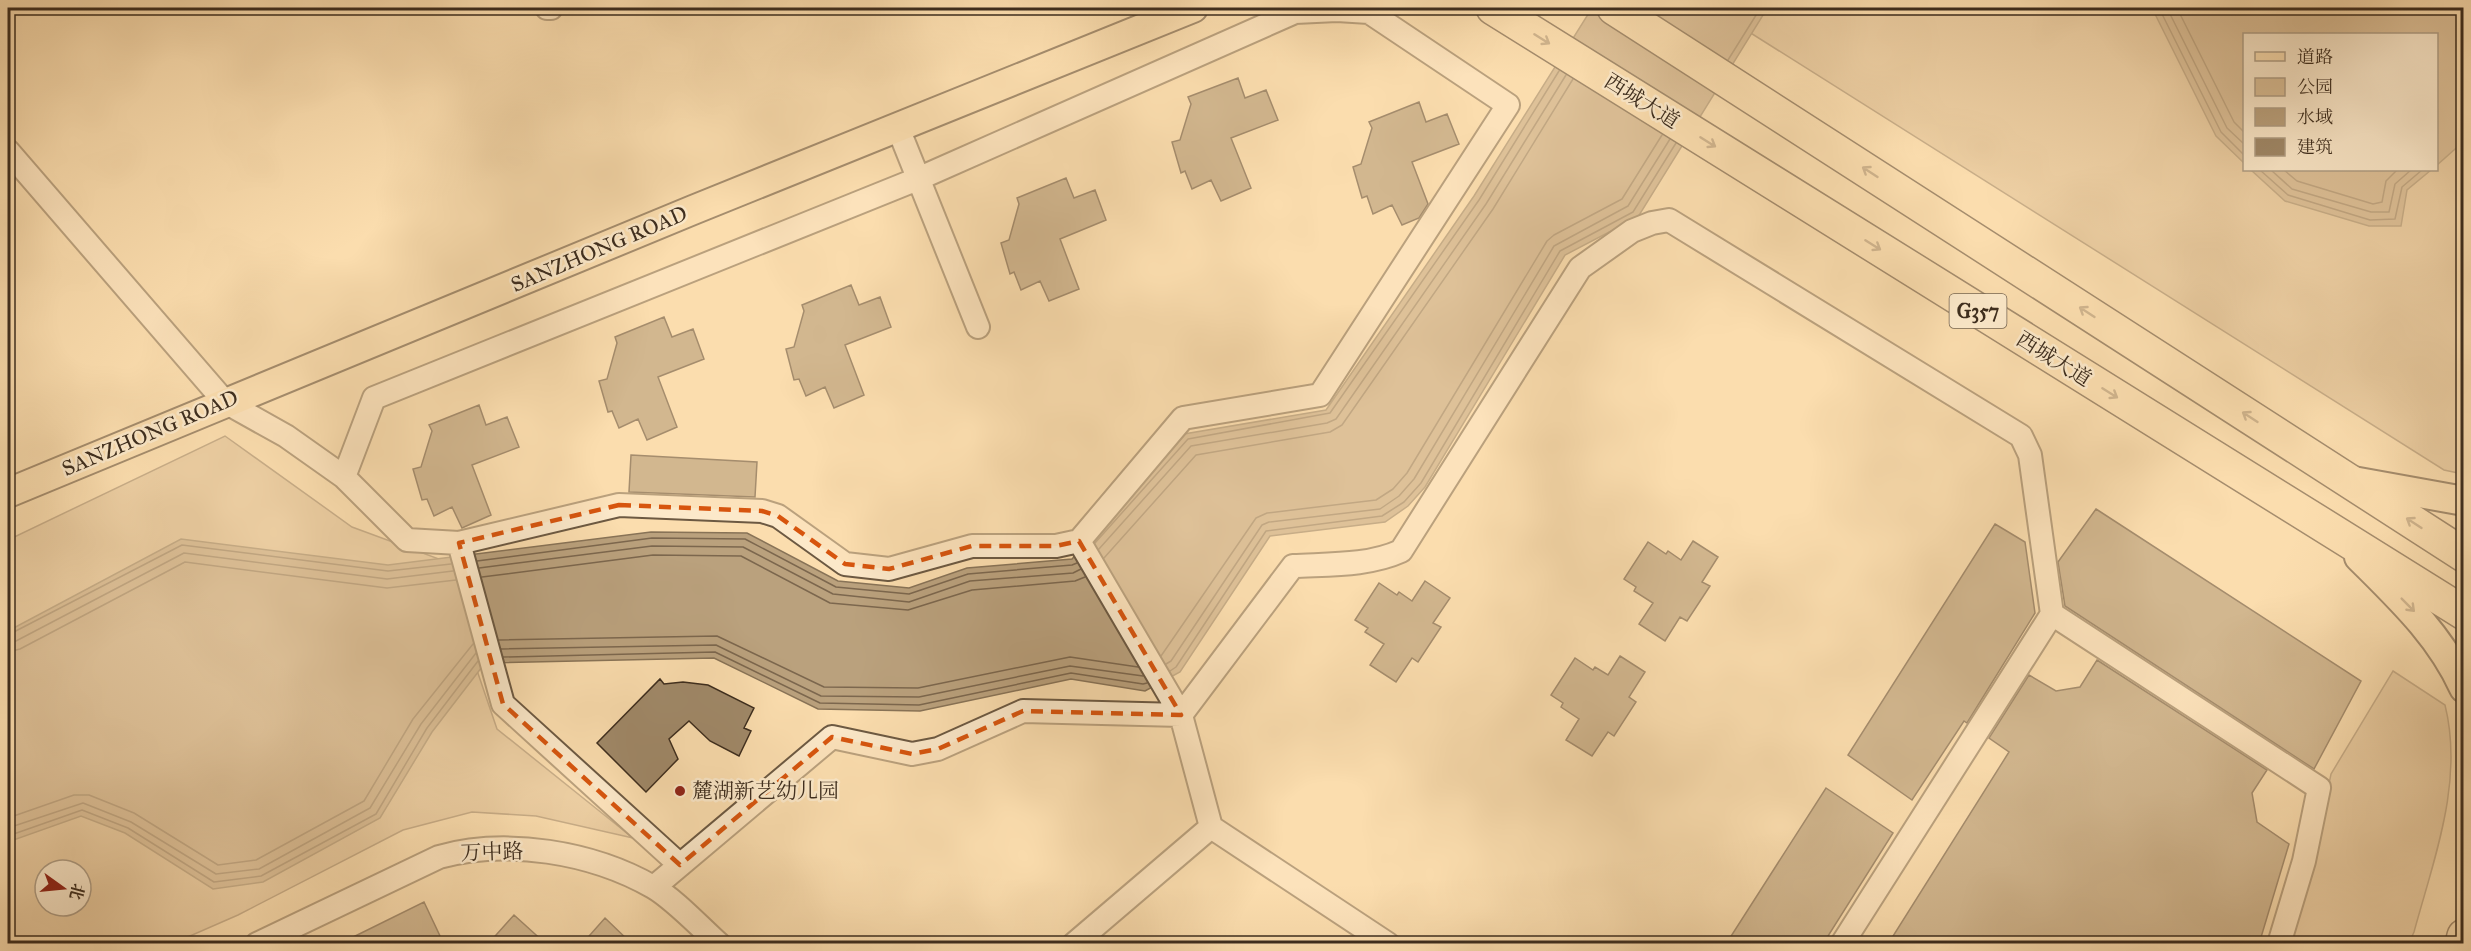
<svg xmlns="http://www.w3.org/2000/svg" width="2471" height="951" font-family="'IM FELL Great Primer','Noto Serif SC',serif">
	<rect width="100%" height="100%" fill="#fbddae"/>
	<filter id="stains"><feTurbulence type="fractalNoise" baseFrequency=".00333" numOctaves="4"/><feColorMatrix values="0 0 0 0 .2 0 0 0 0 .09 0 0 0 0 .02 0 0 0 .5 -.17"/></filter>
	<radialGradient id="worn" r=".72"><stop offset=".6" stop-color="#630" stop-opacity="0"/><stop offset="1" stop-color="#630" stop-opacity=".3"/></radialGradient>
	<path fill="#dbbf96" stroke="#8c765a" stroke-width="1.5" fill-rule="evenodd" d="M 1711,8 L 2463,8 L 2463,474 L 2444,470 ZM 2244,34 L 2436,34 L 2436,170 L 2244,170 Z
		M 225,436 L 352,527 L 439,559 L 497,729 L 633,838 L 536,816 L 472,812 L 403,830 L 238,915 L 174,943 L 8,944 L 8,540 ZM 45,870 L 81,870 L 81,906 L 45,906 Z
		M 2393,671 L 2445,705 C 2464,782 2434,858 2414,932 L 2409,943 L 2289,944 L 2309,880 L 2331,774 Z"/>
	<path fill="#baa17d" stroke="#887357" stroke-width="1.5" d="M 1592,8 L 1776,8 L 1763,15 L 1638,217 L 1565,255 L 1425,487 L 1408,506 L 1385,522 L 1270,536 L 1180,672 L 1145,691 L 1071,679 L 920,711 L 818,709 L 714,658 L 485,663 L 432,732 L 380,818 L 263,882 L 213,889 L 125,833 L 81,816 L 8,842 L 8,631 L 181,539 L 388,565 L 651,532 L 747,533 L 838,581 L 909,588 L 967,568 L 1072,559 L 1184,434 L 1326,410 L 1474,196 Z
		M 2152,8 L 2463,8 L 2463,142 L 2437,165 L 2436,34 L 2244,34 L 2244,163 L 2216,136 Z
		M 2251,170 L 2431,170 L 2407,190 L 2401,226 L 2369,226 L 2285,201 Z"/>
	<g fill="none" stroke-linecap="round" stroke-linejoin="round">
		<path stroke="#7c674e" stroke-width="1.5" d="M 2159,8 L 2221,132 L 2244,155
			M 2167,8 L 2227,128 L 2244,144
			M 2177,8 L 2234,122 L 2244,132
			M 1728,60 L 1758,12 L 1764,8
			M 2260,170 L 2288,195 L 2370,220 L 2395,219 L 2402,187 L 2422,170
			M 2271,170 L 2292,189 L 2371,212 L 2389,212 L 2395,184 L 2411,170
			M 2284,170 L 2297,181 L 2373,204 L 2382,202 L 2386,181 L 2397,170
			M 1095,543 L 1188,439 L 1330,413 L 1479,200 L 1559,71
			M 1099,549 L 1191,446 L 1327,423 L 1336,419 L 1486,204 L 1566,75
			M 1104,558 L 1196,455 L 1330,432 L 1342,425 L 1493,209 L 1573,79
			M 477,561 L 652,538 L 745,539 L 836,587 L 909,594 L 968,574 L 1072,565 L 1077,563
			M 479,568 L 652,546 L 743,547 L 833,594 L 909,602 L 970,581 L 1073,573 L 1081,569
			M 482,577 L 653,555 L 741,556 L 830,603 L 908,610 L 972,590 L 1075,581 L 1085,577
			M 8,635 L 182,545 L 388,571 L 451,564
			M 499,640 L 717,636 L 824,687 L 918,688 L 1070,657 L 1138,667
			M 8,643 L 16,641 L 184,553 L 387,579 L 453,571
			M 501,649 L 716,645 L 821,696 L 919,697 L 1070,666 L 1143,676
			M 8,652 L 20,649 L 185,562 L 387,588 L 456,580
			M 1161,656 L 1256,518 L 1267,513 L 1376,500 L 1393,489 L 1407,473 L 1547,241 L 1554,235 L 1622,199 L 1662,135
			M 503,657 L 715,652 L 820,703 L 919,705 L 1071,673 L 1143,684 L 1147,683
			M 1166,664 L 1171,661 L 1262,525 L 1269,522 L 1380,509 L 1399,496 L 1414,479 L 1554,246 L 1628,206 L 1670,139
			M 1170,671 L 1176,667 L 1266,531 L 1382,516 L 1404,502 L 1421,483 L 1560,251 L 1633,212 L 1676,143
			M 8,818 L 74,795 L 89,795 L 134,813 L 218,865 L 256,860 L 364,801 L 413,719 L 473,644
			M 8,828 L 83,803 L 131,822 L 216,874 L 259,869 L 370,808 L 421,724 L 476,653
			M 8,836 L 82,810 L 128,828 L 214,882 L 261,876 L 376,814 L 427,728 L 478,661"/>
	</g>
	<path fill="#a08969" stroke="#3d2d1e" stroke-width="1.5" d="M 1238,78 L 1245,98 L 1266,90 L 1278,120 L 1231,138 L 1251,188 L 1221,201 L 1211,180 L 1192,189 L 1185,171 L 1181,173 L 1172,142 L 1180,140 L 1191,104 L 1188,97 Z
		M 1419,102 L 1426,122 L 1447,114 L 1459,144 L 1412,162 L 1428,204 L 1419,218 L 1402,225 L 1392,205 L 1373,214 L 1367,196 L 1362,198 L 1353,167 L 1361,164 L 1372,128 L 1369,122 Z
		M 1066,178 L 1074,198 L 1095,190 L 1106,220 L 1060,239 L 1079,289 L 1049,301 L 1040,281 L 1021,290 L 1014,272 L 1010,274 L 1001,243 L 1009,240 L 1019,204 L 1017,198 Z
		M 851,285 L 859,305 L 880,297 L 891,327 L 845,345 L 864,395 L 834,408 L 825,387 L 806,396 L 799,379 L 794,380 L 786,349 L 794,347 L 804,311 L 802,305 Z
		M 664,317 L 672,337 L 693,329 L 704,359 L 658,377 L 677,427 L 647,440 L 638,419 L 619,428 L 612,411 L 608,412 L 599,381 L 607,379 L 617,343 L 615,337 Z
		M 479,405 L 486,425 L 507,417 L 519,447 L 472,465 L 491,515 L 462,528 L 452,507 L 434,516 L 427,499 L 422,500 L 413,469 L 421,467 L 432,431 L 429,425 Z
		M 631,455 L 757,462 L 755,497 L 629,492 Z
		M 2096,509 L 2361,681 L 2314,769 L 2065,606 L 2058,562 Z
		M 1995,524 L 2025,542 L 2035,613 L 1967,723 L 1964,721 L 1912,800 L 1848,755 Z
		M 1693,541 L 1718,557 L 1702,582 L 1710,586 L 1687,621 L 1680,617 L 1665,641 L 1639,624 L 1653,603 L 1634,591 L 1636,587 L 1624,579 L 1648,542 L 1666,554 L 1668,551 L 1681,560 Z
		M 1425,581 L 1450,598 L 1433,623 L 1441,627 L 1418,662 L 1412,658 L 1396,682 L 1370,665 L 1384,644 L 1365,632 L 1368,628 L 1355,620 L 1379,583 L 1397,595 L 1399,592 L 1412,601 Z
		M 1620,656 L 1645,672 L 1629,697 L 1636,702 L 1614,736 L 1608,732 L 1592,756 L 1566,740 L 1579,719 L 1561,707 L 1563,703 L 1551,695 L 1575,658 L 1593,670 L 1595,667 L 1608,675 Z
		M 2097,660 L 2267,770 L 2252,793 L 2257,822 L 2289,844 L 2259,944 L 1888,944 L 2009,752 L 1989,738 L 2029,675 L 2056,691 L 2080,687 Z
		M 660,679 L 664,684 L 683,682 L 708,685 L 754,708 L 744,728 L 751,731 L 739,756 L 710,741 L 689,721 L 669,739 L 678,759 L 646,792 L 597,743 Z
		M 1826,788 L 1893,833 L 1823,944 L 1726,944 Z
		M 424,902 L 440,936 L 424,944 L 339,944 Z
		M 514,915 L 546,944 L 488,944 Z
		M 605,918 L 632,944 L 582,944 Z"/>
	<g fill="none" stroke-linecap="round" stroke-linejoin="round">
		<defs>
			<path id="minor" d="M 547,8 L 551,8
				M 1337,10 L 1369,12 L 1508,105 L 1320,395 L 1183,418 L 1079,541 L 1056,546 L 972,546 L 889,569 L 845,564 L 778,516 L 762,511 L 619,505 L 459,543 L 407,540 L 344,477 L 374,398 L 920,178 L 1295,12 Z
				M 898,128 L 978,327
				M 8,151 L 225,402 L 286,436 L 344,477
				M 1079,541 L 1181,715
				M 459,543 L 503,704 L 680,865
				M 2052,614 L 2319,788 L 2304,861 L 2279,944
				M 1211,827 L 1181,715 L 1293,566 C 1329,564 1368,566 1401,551 L 1580,268 L 1632,231 L 1652,223 L 1669,220 L 2021,436 L 2030,455 L 2052,614 L 1842,944
				M 654,887 L 832,737 L 912,754 L 938,749 L 1023,711 L 1181,715
				M 257,944 L 439,857 C 506,838 592,852 653,887 C 674,899 700,927 719,944
				M 1074,944 L 1211,827 L 1388,944"/>
			<path id="major" d="M 2353,481 L 2464,501
				M 8,493 L 693,210 L 1193,8
				M 2359,557 C 2399,597 2440,635 2464,688"/>
			<path id="highway" d="M 1493,8 L 2464,613
				M 1614,8 L 2464,555
				M 2462,944 L 2464,936"/>
		</defs>
		<use href="#minor" stroke="#6c5942" stroke-width="26"/>
		<use href="#major" stroke="#3d2d1e" stroke-width="32"/>
		<use href="#highway" stroke="#3d2d1e" stroke-width="36"/>
		<use href="#minor" stroke="#fce9ca" stroke-width="22"/>
		<use href="#major" stroke="#fbddae" stroke-width="28"/>
		<use href="#highway" stroke="#fbddae" stroke-width="33"/>
	</g>
	<defs><path id="oneway-shaft" d="M-6 0H5M1.5-3L5.5 0L1.5 3" fill="none" stroke-width="1.6" stroke-linecap="round" stroke-linejoin="round" transform="scale(1.5)"/></defs>
	<g stroke="#9c8566">
		<use href="#oneway-shaft" transform="translate(1542 39) rotate(32)"/>
		<use href="#oneway-shaft" transform="translate(1708 142) rotate(32)"/>
		<use href="#oneway-shaft" transform="translate(1870 172) rotate(-147)"/>
		<use href="#oneway-shaft" transform="translate(1873 245) rotate(32)"/>
		<use href="#oneway-shaft" transform="translate(2087 312) rotate(-147)"/>
		<use href="#oneway-shaft" transform="translate(2110 393) rotate(32)"/>
		<use href="#oneway-shaft" transform="translate(2250 417) rotate(-147)"/>
		<use href="#oneway-shaft" transform="translate(2414 523) rotate(-147)"/>
		<use href="#oneway-shaft" transform="translate(2408 605) rotate(45)"/>
	</g>
	<path d="M0 0H2471V951H0ZM 619,505 L 762,511 L 778,516 L 845,564 L 889,569 L 972,546 L 1056,546 L 1079,541 L 1181,715 L 1023,711 L 938,749 L 912,754 L 832,737 L 680,865 L 503,704 L 459,543 Z" fill="#fbddae" fill-opacity=".55" fill-rule="evenodd"/>
	<path fill="none" stroke="#d7550e" stroke-width="4.5" stroke-dasharray="12 8" stroke-linejoin="round" d="M 619,505 L 762,511 L 778,516 L 845,564 L 889,569 L 972,546 L 1056,546 L 1079,541 L 1181,715 L 1023,711 L 938,749 L 912,754 L 832,737 L 680,865 L 503,704 L 459,543 Z"/>
	<circle fill="#8f2418" stroke="#fce9ca" stroke-width="2" cx="680" cy="791" r="6"/>
	<g text-anchor="middle" dominant-baseline="central" stroke-width="5" stroke-linejoin="round" paint-order="stroke">
		<rect fill="#fce9ca" stroke="#766552" stroke-width="1.5" x="1949.5" y="294" width="57" height="34" rx="4.5"/>
		<g font-size="20" font-weight="bold" fill="#3d2d1e">
			<text x="1978" y="311">G357</text>
		</g>
		<g font-size="21" fill="#3d2d1e" stroke="#fce9ca">
			<text transform="translate(1642 101) rotate(32)">西城大道</text>
			<text transform="translate(599 249) rotate(-23)">SANZHONG ROAD</text>
			<text transform="translate(2054 359) rotate(32)">西城大道</text>
			<text transform="translate(150 433) rotate(-23)">SANZHONG ROAD</text>
			<text transform="translate(492 852) rotate(-2)">万中路</text>
		</g>
		<g font-size="21" fill="#3d2d1e" stroke="#fce9ca" text-anchor="start">
			<text x="692" y="791">麓湖新艺幼儿园</text>
		</g>
	</g>
	<rect width="2471" height="951" fill="none" stroke="#fbddae" stroke-width="30"/>
	<rect x="9" y="9" width="2453" height="933" fill="none" stroke="#3d2d1e" stroke-width="3"/>
	<rect x="15" y="15" width="2441" height="921" fill="none" stroke="#3d2d1e" stroke-width="1.5"/>
	<rect x="2243" y="33" width="195" height="138" fill="#fce9ca" stroke="#b09e85" stroke-width="1.5"/>
	<rect x="2255" y="52" width="30" height="9" fill="#fbddae" stroke="#b09e85" stroke-width="1.5"/>
	<text x="2297" y="63" font-size="18" fill="#3d2d1e">道路</text>
	<rect x="2255" y="78" width="30" height="18" fill="#dbbf96" stroke="#b09e85" stroke-width="1.5"/>
	<text x="2297" y="93" font-size="18" fill="#3d2d1e">公园</text>
	<rect x="2255" y="108" width="30" height="18" fill="#baa17d" stroke="#b09e85" stroke-width="1.5"/>
	<text x="2297" y="123" font-size="18" fill="#3d2d1e">水域</text>
	<rect x="2255" y="138" width="30" height="18" fill="#a08969" stroke="#b09e85" stroke-width="1.5"/>
	<text x="2297" y="153" font-size="18" fill="#3d2d1e">建筑</text>
	<g transform="translate(63 888) rotate(105)"><circle r="28" fill="#fce9ca" stroke="#b09e85" stroke-width="1.5"/>
	<path d="M0-4.5L10 22L0 15L-10 22Z" fill="#8f2418"/>
	<text y="-9" font-size="16" font-weight="bold" text-anchor="middle" fill="#3d2d1e">北</text>
	</g>
	<rect width="100%" height="100%" filter="url(#stains)"/>
	<rect width="100%" height="100%" fill="url(#worn)"/>
</svg>
